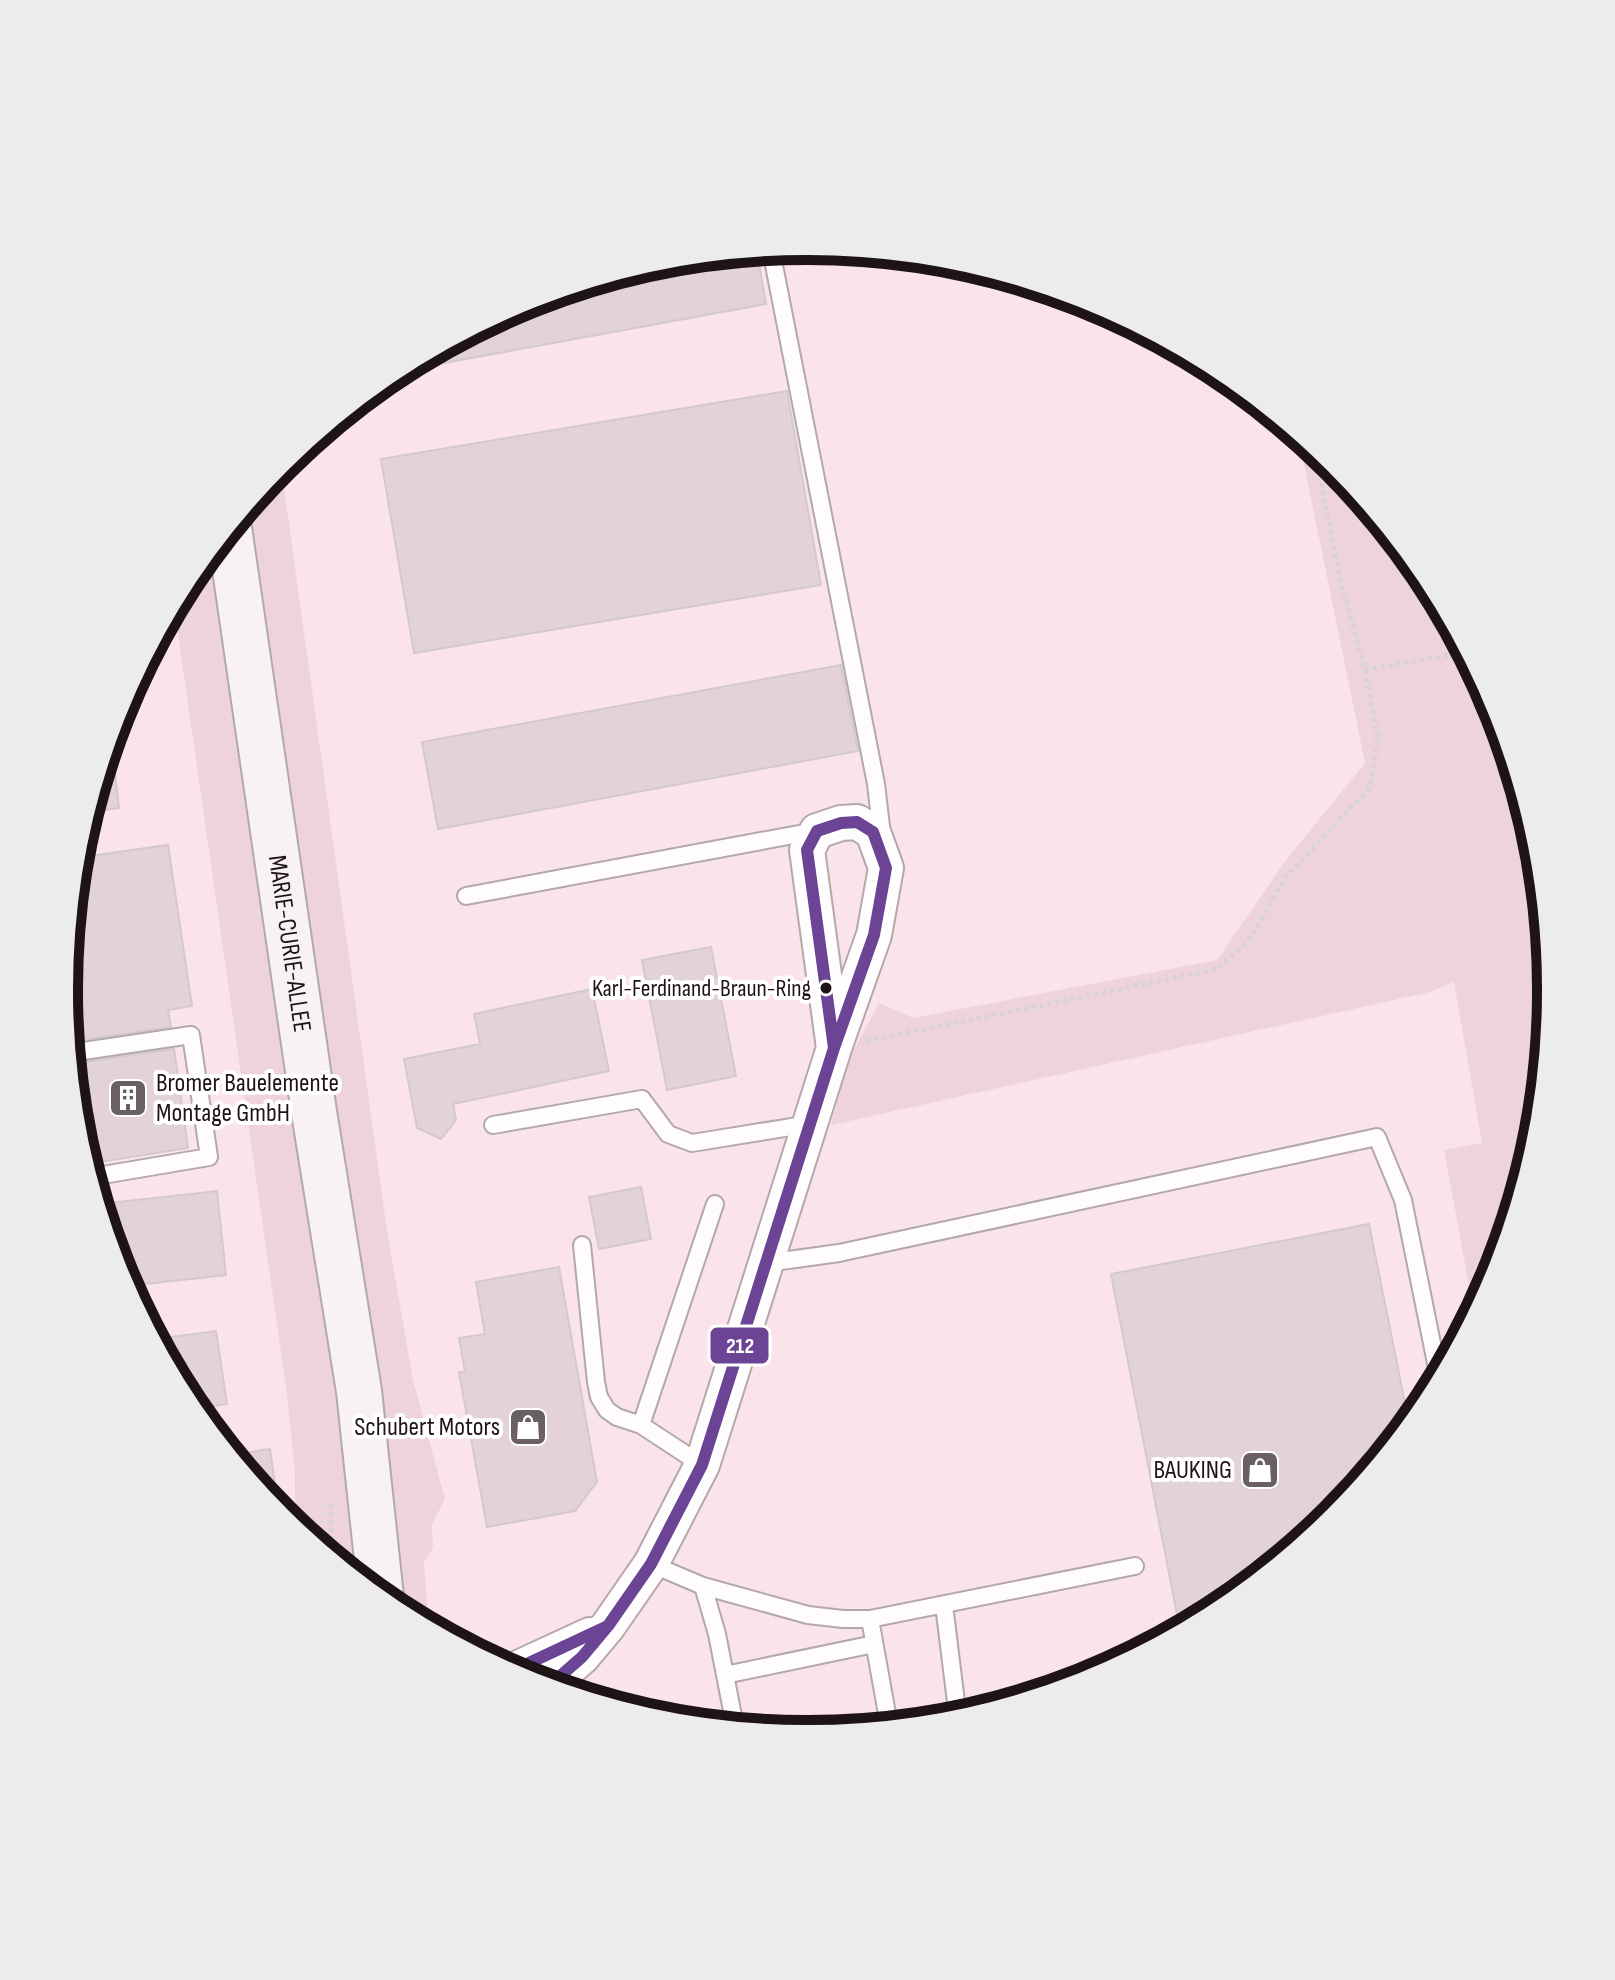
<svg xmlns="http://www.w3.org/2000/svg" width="1615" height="1980" font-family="'Sofia Sans Condensed',sans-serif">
	<rect width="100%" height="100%" fill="#f7ecf0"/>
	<path fill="#fae3ea" d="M 808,247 L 953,261 L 1092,303 L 1221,372 L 1298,435 L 1365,763 L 1286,860 L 1217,960 L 913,1018 L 849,1059 L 1430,992 L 1455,982 L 1482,1144 L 1444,1151 L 1474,1313 L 1425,1403 L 1333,1516 L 1220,1608 L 1092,1677 L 952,1719 L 807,1733 L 662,1719 L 523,1677 L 429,1627 L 424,1562 L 433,1548 L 432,1525 L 445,1499 L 413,1380 L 387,1230 L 281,466 L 395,372 L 523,303 L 663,261 Z
		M 174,606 L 287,1395 L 295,1472 L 295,1527 L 281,1515 L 189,1403 L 120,1274 L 78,1135 L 64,990 L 78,845 L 121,705 Z"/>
	<path fill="#eed3dc" d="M 1298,435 L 1334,465 L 1426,577 L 1495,706 L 1537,845 L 1551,990 L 1537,1135 L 1494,1275 L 1474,1313 L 1444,1150 L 1482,1143 L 1454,982 L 1430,992 L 831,1125 L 849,1059 L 879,1003 L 913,1018 L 1217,960 L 1286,860 L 1365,763 Z
		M 281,466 L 387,1230 L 413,1380 L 445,1499 L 432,1525 L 433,1548 L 424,1562 L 429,1627 L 394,1608 L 295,1527 L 295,1472 L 287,1395 L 174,606 L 190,577 Z"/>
	<path fill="#e3d2d8" stroke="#d4c9cd" stroke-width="2" d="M 757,252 L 766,304 L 411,369 L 409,364 L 523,303 L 663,261 Z
		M 787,391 L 821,585 L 414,653 L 381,459 Z
		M 841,665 L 858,751 L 438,829 L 422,742 Z
		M 111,738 L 119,808 L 88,812 L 90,807 Z
		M 168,845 L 192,1006 L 168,1010 L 171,1027 L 69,1042 L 64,990 L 77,858 Z
		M 711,947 L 736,1076 L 667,1090 L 642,960 Z
		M 592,989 L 609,1071 L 453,1104 L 456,1120 L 441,1139 L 417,1128 L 404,1059 L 480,1044 L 474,1014 Z
		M 174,1049 L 188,1148 L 87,1164 L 78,1135 L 71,1064 Z
		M 641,1187 L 651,1239 L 599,1249 L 589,1197 Z
		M 217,1191 L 226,1275 L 127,1286 L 120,1274 L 99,1204 Z
		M 1369,1224 L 1409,1423 L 1333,1516 L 1220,1608 L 1180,1630 L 1111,1274 Z
		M 559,1267 L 597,1482 L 575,1511 L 487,1527 L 459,1372 L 465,1372 L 459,1338 L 485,1334 L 476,1282 Z
		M 216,1331 L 227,1404 L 194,1409 L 189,1403 L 155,1339 Z
		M 270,1449 L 279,1513 L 232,1455 Z"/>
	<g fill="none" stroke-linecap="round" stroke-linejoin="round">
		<defs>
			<path id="lane" d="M 771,250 L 876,784 L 882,835
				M 466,896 L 815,831
				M 70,1053 L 191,1035 L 209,1157 L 91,1177
				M 493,1125 L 642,1099 L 668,1134 L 692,1143 L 810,1124
				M 582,1245 L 596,1382 L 599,1397 L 607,1410 L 617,1417 L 641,1425 L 702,1465
				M 767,1263 L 839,1253 L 1377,1137 L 1403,1200 L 1439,1378
				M 641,1425 L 715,1204
				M 651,1564 L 703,1586 L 717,1634 L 735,1726
				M 703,1586 L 808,1615 L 843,1619 L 870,1619 L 1135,1566
				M 944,1605 L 958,1718
				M 870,1619 L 889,1725
				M 725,1675 L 874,1644"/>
			<path id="street" d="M 512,1671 L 590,1635
				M 550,1685 L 582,1657 L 608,1626 L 651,1564 L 702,1465 L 834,1048 L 874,935 L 886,868 L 873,832 L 857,822 L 841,823 L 817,831 L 807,850 L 834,1048"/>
			<g id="secondary">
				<path id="s1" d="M 229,528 L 314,1112 L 359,1391 L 381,1597"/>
			</g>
		</defs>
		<use href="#lane" stroke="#b3a8ac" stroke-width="20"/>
		<use href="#street" stroke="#b3a8ac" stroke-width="38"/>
		<use href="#secondary" stroke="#b3a8ac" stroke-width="48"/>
		<path stroke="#d8d4d6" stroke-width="5" stroke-dasharray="4 4" stroke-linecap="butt" d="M 1365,670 L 1466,652
			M 867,1041 L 1218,969 L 1253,935 L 1283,880 L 1370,788 L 1378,738 L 1365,670 L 1340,578 L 1314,448
			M 331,1556 L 331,1501"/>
		<use href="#lane" stroke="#fefcfd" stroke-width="16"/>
		<use href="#street" stroke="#fefcfd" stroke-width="34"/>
		<use href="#secondary" stroke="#f9f2f4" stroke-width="44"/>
		<defs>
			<path id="bus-1" d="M 857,822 L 873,832 L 886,868 L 874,935 L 834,1048 L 807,850 L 817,831 L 841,823 Z
				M 608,1626 L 651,1564 L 702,1465 L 834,1048
				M 512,1671 L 608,1626
				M 550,1685 L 582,1657 L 608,1626"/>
		</defs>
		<use href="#bus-1" stroke="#fff" stroke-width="18"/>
		<use href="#bus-1" stroke="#6c4495" stroke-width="12"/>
	</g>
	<defs>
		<symbol id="building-square" viewBox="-11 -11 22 22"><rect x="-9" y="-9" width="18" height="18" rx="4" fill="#6a5f63" stroke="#fff"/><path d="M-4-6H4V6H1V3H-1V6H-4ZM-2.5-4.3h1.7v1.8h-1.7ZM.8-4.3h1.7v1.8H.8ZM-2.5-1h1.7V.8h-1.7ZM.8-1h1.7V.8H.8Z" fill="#fff"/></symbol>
		<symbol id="shop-square" viewBox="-11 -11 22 22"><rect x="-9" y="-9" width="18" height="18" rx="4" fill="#6a5f63" stroke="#fff"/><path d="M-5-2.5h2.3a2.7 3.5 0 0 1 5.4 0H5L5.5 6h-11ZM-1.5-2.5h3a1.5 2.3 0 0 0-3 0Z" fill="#fff"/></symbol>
	</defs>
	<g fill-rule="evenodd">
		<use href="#building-square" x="106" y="1076" width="44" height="44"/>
		<use href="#shop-square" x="506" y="1405" width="44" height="44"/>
		<use href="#shop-square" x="1238" y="1448" width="44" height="44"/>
	</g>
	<circle fill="#1e1317" stroke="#fff" stroke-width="3" cx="826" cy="988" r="7"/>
	<g text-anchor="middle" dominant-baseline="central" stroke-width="8" stroke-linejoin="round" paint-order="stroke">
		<g font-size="24" fill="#1e1317" stroke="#fff" text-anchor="end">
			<text x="811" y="988">Karl-Ferdinand-Braun-Ring</text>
		</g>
		<g font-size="26" fill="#1e1317" stroke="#fff">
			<text stroke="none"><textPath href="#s1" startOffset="420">MARIE-CURIE-ALLEE</textPath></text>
		</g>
		<g font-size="26" fill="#1e1317" stroke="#fff" text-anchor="end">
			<text x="156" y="1083" text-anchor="start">Bromer Bauelemente<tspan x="156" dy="30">Montage GmbH</tspan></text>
			<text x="500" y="1427">Schubert Motors</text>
			<text x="1232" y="1470">BAUKING</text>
		</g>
	</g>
	<path d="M0 0H1615V1980H0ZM807 260H808A729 729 0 0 1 1537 989V991A729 729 0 0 1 808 1720H807A729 729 0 0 1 78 991V989A729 729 0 0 1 807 260Z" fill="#edecec" fill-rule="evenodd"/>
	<path fill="none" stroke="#1e1317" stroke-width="10" d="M807 260H808A729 729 0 0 1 1537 989V991A729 729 0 0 1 808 1720H807A729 729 0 0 1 78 991V989A729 729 0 0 1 807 260Z"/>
	<rect stroke="#fff" stroke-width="3" x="709" y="1326" width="61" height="39" rx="8" fill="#6c4495"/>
	<g font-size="22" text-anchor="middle" font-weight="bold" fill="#fff">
		<text x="740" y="1353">212</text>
	</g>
</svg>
